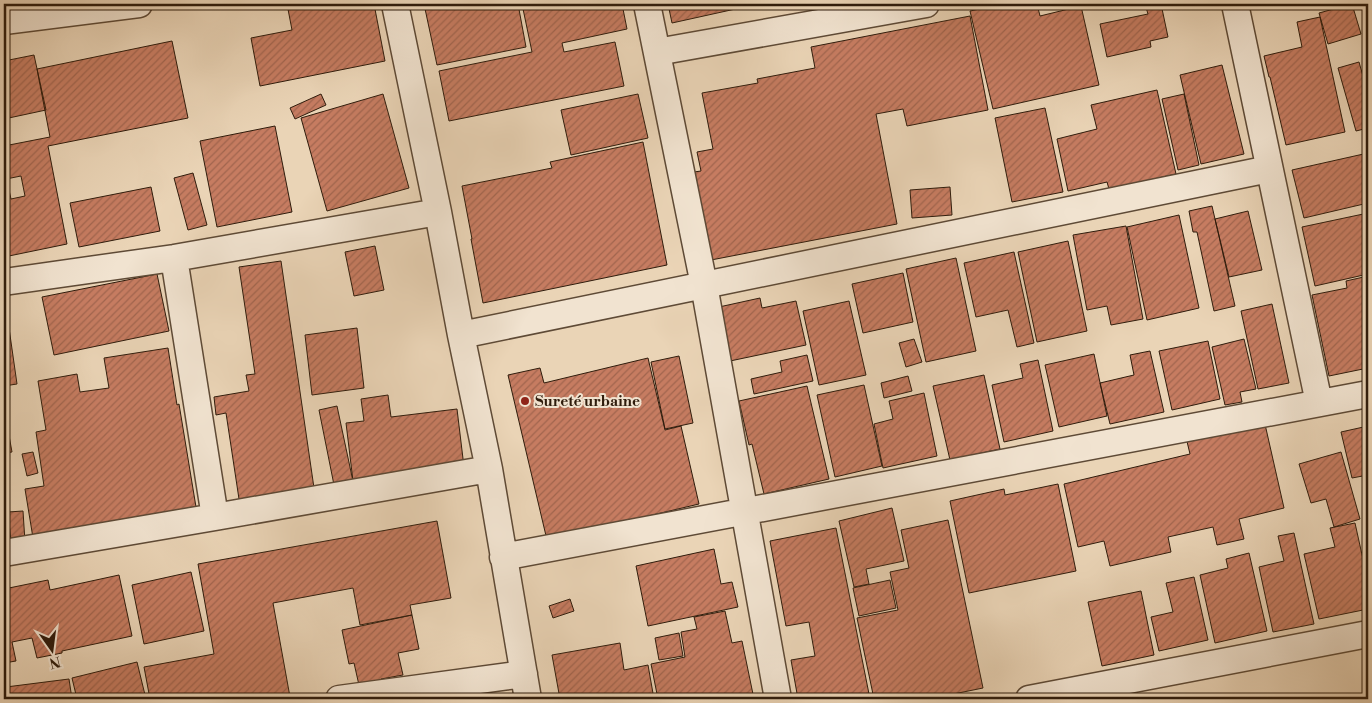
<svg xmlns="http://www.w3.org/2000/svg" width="1372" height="703" font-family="'Libre Bodoni',serif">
	<defs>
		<pattern id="building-hatch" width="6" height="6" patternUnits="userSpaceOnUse" patternTransform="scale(1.25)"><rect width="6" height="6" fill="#c67c61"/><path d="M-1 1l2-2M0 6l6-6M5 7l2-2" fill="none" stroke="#a1654e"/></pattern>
	</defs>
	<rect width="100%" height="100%" fill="#ead4b6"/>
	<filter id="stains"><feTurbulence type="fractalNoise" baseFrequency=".004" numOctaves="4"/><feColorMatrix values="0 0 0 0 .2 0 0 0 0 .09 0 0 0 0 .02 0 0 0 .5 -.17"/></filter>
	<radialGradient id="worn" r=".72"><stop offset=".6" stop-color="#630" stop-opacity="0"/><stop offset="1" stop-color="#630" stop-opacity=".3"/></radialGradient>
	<path fill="url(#building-hatch)" stroke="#2f1c0c" d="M 287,4 L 374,4 L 385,61 L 260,86 L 251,38 L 292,30 Z
		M 424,4 L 518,4 L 526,47 L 437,65 Z
		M 522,4 L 622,4 L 627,29 L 562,43 L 564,52 L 615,42 L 624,86 L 449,121 L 439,71 L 532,52 Z
		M 668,4 L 758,4 L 672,23 Z
		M 1004,4 L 1037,4 L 1040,16 L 1081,6 L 1099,85 L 993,109 L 970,11 Z
		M 1145,4 L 1161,4 L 1168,37 L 1150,41 L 1151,47 L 1107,57 L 1100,24 L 1148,14 Z
		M 1352,4 L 1361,34 L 1328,44 L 1319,13 Z
		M 970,16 L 988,110 L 907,126 L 903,109 L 876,114 L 897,224 L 711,260 L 694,172 L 701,171 L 697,152 L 713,149 L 702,93 L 758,83 L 757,79 L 815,68 L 811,47 Z
		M 1320,17 L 1345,132 L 1286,145 L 1270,77 L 1269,77 L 1264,56 L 1302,47 L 1297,22 Z
		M 172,41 L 188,118 L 48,146 L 67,244 L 4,257 L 4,182 L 7,181 L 11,199 L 25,196 L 21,176 L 6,179 L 4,167 L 4,146 L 50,137 L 37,69 Z
		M 34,55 L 46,110 L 4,119 L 9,146 L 4,147 L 4,61 Z
		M 1359,62 L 1368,94 L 1368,128 L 1356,131 L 1338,68 Z
		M 1222,65 L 1244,154 L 1201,164 L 1180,75 Z
		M 1157,90 L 1176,174 L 1109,189 L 1107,182 L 1068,191 L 1057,139 L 1097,129 L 1091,105 Z
		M 321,94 L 326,105 L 295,119 L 290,108 Z
		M 383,94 L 409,188 L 327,211 L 301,118 Z
		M 638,94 L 648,138 L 571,155 L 561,110 Z
		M 1184,94 L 1199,165 L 1178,170 L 1162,99 Z
		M 1045,108 L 1063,192 L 1012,202 L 995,118 Z
		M 275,126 L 292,212 L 217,227 L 200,141 Z
		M 643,142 L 667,265 L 483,303 L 471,239 L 472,239 L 462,186 L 552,168 L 550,162 Z
		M 1368,153 L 1368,203 L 1304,218 L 1292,170 Z
		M 193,173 L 207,225 L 188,230 L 174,178 Z
		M 151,187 L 160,231 L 79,247 L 70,203 Z
		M 950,187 L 952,215 L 912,218 L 910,190 Z
		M 1212,206 L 1235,306 L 1214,311 L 1197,232 L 1193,232 L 1189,211 Z
		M 1248,211 L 1262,270 L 1229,277 L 1215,219 Z
		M 1368,213 L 1368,274 L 1315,286 L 1302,227 Z
		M 1179,215 L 1199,308 L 1147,320 L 1127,227 Z
		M 1126,226 L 1143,319 L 1111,325 L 1107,306 L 1087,310 L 1073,235 Z
		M 1068,241 L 1087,331 L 1037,342 L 1018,252 Z
		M 375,246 L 384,290 L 354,296 L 345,252 Z
		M 1014,252 L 1034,343 L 1017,347 L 1008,310 L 976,317 L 964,263 Z
		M 956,258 L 976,351 L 926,362 L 906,269 Z
		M 281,261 L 314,488 L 239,499 L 226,413 L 216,415 L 214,397 L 249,391 L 246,375 L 255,374 L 239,267 Z
		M 903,273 L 913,322 L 863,333 L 852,284 Z
		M 157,274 L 169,331 L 54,355 L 42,297 Z
		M 1368,276 L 1368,371 L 1364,372 L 1363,369 L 1329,376 L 1312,295 L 1347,288 L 1346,281 Z
		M 760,298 L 762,308 L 796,301 L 806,345 L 730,361 L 719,307 Z
		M 849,301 L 866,375 L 819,385 L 803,311 Z
		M 1272,304 L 1289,383 L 1258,389 L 1241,311 Z
		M 6,307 L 17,384 L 4,386 L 4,308 Z
		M 357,328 L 364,388 L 312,395 L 305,335 Z
		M 914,339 L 922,362 L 906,367 L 899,343 Z
		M 1244,339 L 1256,389 L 1240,392 L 1242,402 L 1225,405 L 1212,347 Z
		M 1208,341 L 1220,399 L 1172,410 L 1159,351 Z
		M 168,348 L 177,405 L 179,404 L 197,513 L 34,544 L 25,489 L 44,486 L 36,432 L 46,430 L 38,381 L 77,374 L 80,392 L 109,388 L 104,358 Z
		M 1150,351 L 1164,412 L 1110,424 L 1100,383 L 1134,375 L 1130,355 Z
		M 1094,354 L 1107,416 L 1059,427 L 1045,365 Z
		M 807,355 L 813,381 L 754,394 L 751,379 L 782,372 L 780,361 Z
		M 679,356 L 693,423 L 665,429 L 651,362 Z
		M 648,358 L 665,430 L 681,426 L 699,504 L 547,540 L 508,375 L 540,368 L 544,383 Z
		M 1038,360 L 1053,431 L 1004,442 L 992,385 L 1023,378 L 1020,364 Z
		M 984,375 L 1000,449 L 950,460 L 933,386 Z
		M 908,376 L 912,391 L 884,398 L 881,383 Z
		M 864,385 L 882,466 L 835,477 L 817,395 Z
		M 807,386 L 829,479 L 764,494 L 752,444 L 749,445 L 739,401 Z
		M 924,393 L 937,456 L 883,468 L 874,424 L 893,419 L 889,401 Z
		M 388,395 L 391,417 L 457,409 L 464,467 L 353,481 L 346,423 L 364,421 L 361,399 Z
		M 337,406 L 354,486 L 335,490 L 319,410 Z
		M 1262,411 L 1284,508 L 1239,519 L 1244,539 L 1217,545 L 1213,527 L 1168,537 L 1171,552 L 1110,566 L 1104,541 L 1078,547 L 1064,484 L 1190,454 L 1184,429 Z
		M 1368,426 L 1368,475 L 1352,478 L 1341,432 Z
		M 8,430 L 12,452 L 4,453 L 4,431 Z
		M 33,452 L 38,473 L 27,476 L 22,454 Z
		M 1341,452 L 1360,519 L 1334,527 L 1326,499 L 1311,503 L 1299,464 Z
		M 1058,484 L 1076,571 L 969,593 L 950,501 L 1004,489 L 1005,495 Z
		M 892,508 L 904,561 L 866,569 L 869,584 L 854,587 L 839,521 Z
		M 23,511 L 25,542 L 11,543 L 8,512 Z
		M 948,520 L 983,688 L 929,699 L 874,699 L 857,618 L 898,610 L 890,572 L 909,568 L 901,530 Z
		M 437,521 L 451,598 L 410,605 L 412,615 L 360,625 L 353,588 L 273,603 L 290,697 L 279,699 L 150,699 L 144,667 L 214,654 L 198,564 Z
		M 1355,523 L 1368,582 L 1368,609 L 1319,619 L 1304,554 L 1335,547 L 1330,528 Z
		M 836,528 L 870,699 L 798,699 L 791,660 L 815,656 L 809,622 L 786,626 L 770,541 Z
		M 1294,533 L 1314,624 L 1273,632 L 1259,567 L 1284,561 L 1278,536 Z
		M 714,549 L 721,584 L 732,582 L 738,607 L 648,626 L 636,566 Z
		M 1249,553 L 1267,631 L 1215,643 L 1200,575 L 1228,568 L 1226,559 Z
		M 191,572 L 204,631 L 144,644 L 132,585 Z
		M 119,575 L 132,636 L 62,651 L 62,653 L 37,658 L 32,638 L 12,642 L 16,661 L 4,663 L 4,589 L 48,580 L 50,590 Z
		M 1194,577 L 1208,640 L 1159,651 L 1151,617 L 1173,612 L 1166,583 Z
		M 890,580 L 896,608 L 859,616 L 853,588 Z
		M 1141,591 L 1154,655 L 1102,666 L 1088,602 Z
		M 570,599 L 574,611 L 553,618 L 549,606 Z
		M 725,611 L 732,643 L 742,641 L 754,699 L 658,699 L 651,664 L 685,657 L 681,632 L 697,629 L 694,617 Z
		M 412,615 L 419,649 L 398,653 L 403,675 L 381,679 L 383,689 L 361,694 L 354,663 L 349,664 L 342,630 Z
		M 679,633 L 683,656 L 659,660 L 655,638 Z
		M 620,643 L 624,670 L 648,665 L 654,699 L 560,699 L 552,655 Z
		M 137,662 L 146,699 L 77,699 L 72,678 Z
		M 69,679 L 72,699 L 8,699 L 6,687 Z"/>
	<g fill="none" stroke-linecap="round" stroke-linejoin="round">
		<defs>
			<path id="street" d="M 395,4 L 438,212 L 461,335 L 489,469 L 528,699
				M 647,4 L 704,285 L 778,699
				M 1235,4 L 1319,403
				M 4,21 L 139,4
				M 657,52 L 926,4
				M 174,258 L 215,517
				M 4,282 L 174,258 L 438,212
				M 461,335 L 1269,169
				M 4,553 L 215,517 L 489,469
				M 503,557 L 1368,394
				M 339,699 L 524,674
				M 1029,699 L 1368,634"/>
		</defs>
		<use href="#street" stroke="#5e4a36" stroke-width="29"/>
		<use href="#street" stroke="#f1e3d0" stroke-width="26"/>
	</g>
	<circle fill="#8f2418" stroke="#f1e3d0" stroke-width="2" cx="525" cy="401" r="5"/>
	<g text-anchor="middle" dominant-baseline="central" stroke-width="4" stroke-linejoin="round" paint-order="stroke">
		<g font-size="15" font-weight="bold" fill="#2f1c0c" stroke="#f1e3d0" text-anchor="start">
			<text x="535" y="401">Sureté urbaine</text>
		</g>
	</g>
	<rect width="1372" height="703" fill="none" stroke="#ead4b6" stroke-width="20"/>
	<rect x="5" y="5" width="1362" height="693" fill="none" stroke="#2f1c0c" stroke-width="2.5"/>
	<rect x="10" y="10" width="1352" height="683" fill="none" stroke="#2f1c0c"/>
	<g transform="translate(52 650) rotate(166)" stroke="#f1e3d0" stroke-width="4" paint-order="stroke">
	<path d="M0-4L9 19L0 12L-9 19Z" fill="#2f1c0c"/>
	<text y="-8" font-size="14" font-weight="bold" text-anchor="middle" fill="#2f1c0c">N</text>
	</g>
	<rect width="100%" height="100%" filter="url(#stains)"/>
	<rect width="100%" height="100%" fill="url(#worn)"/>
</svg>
